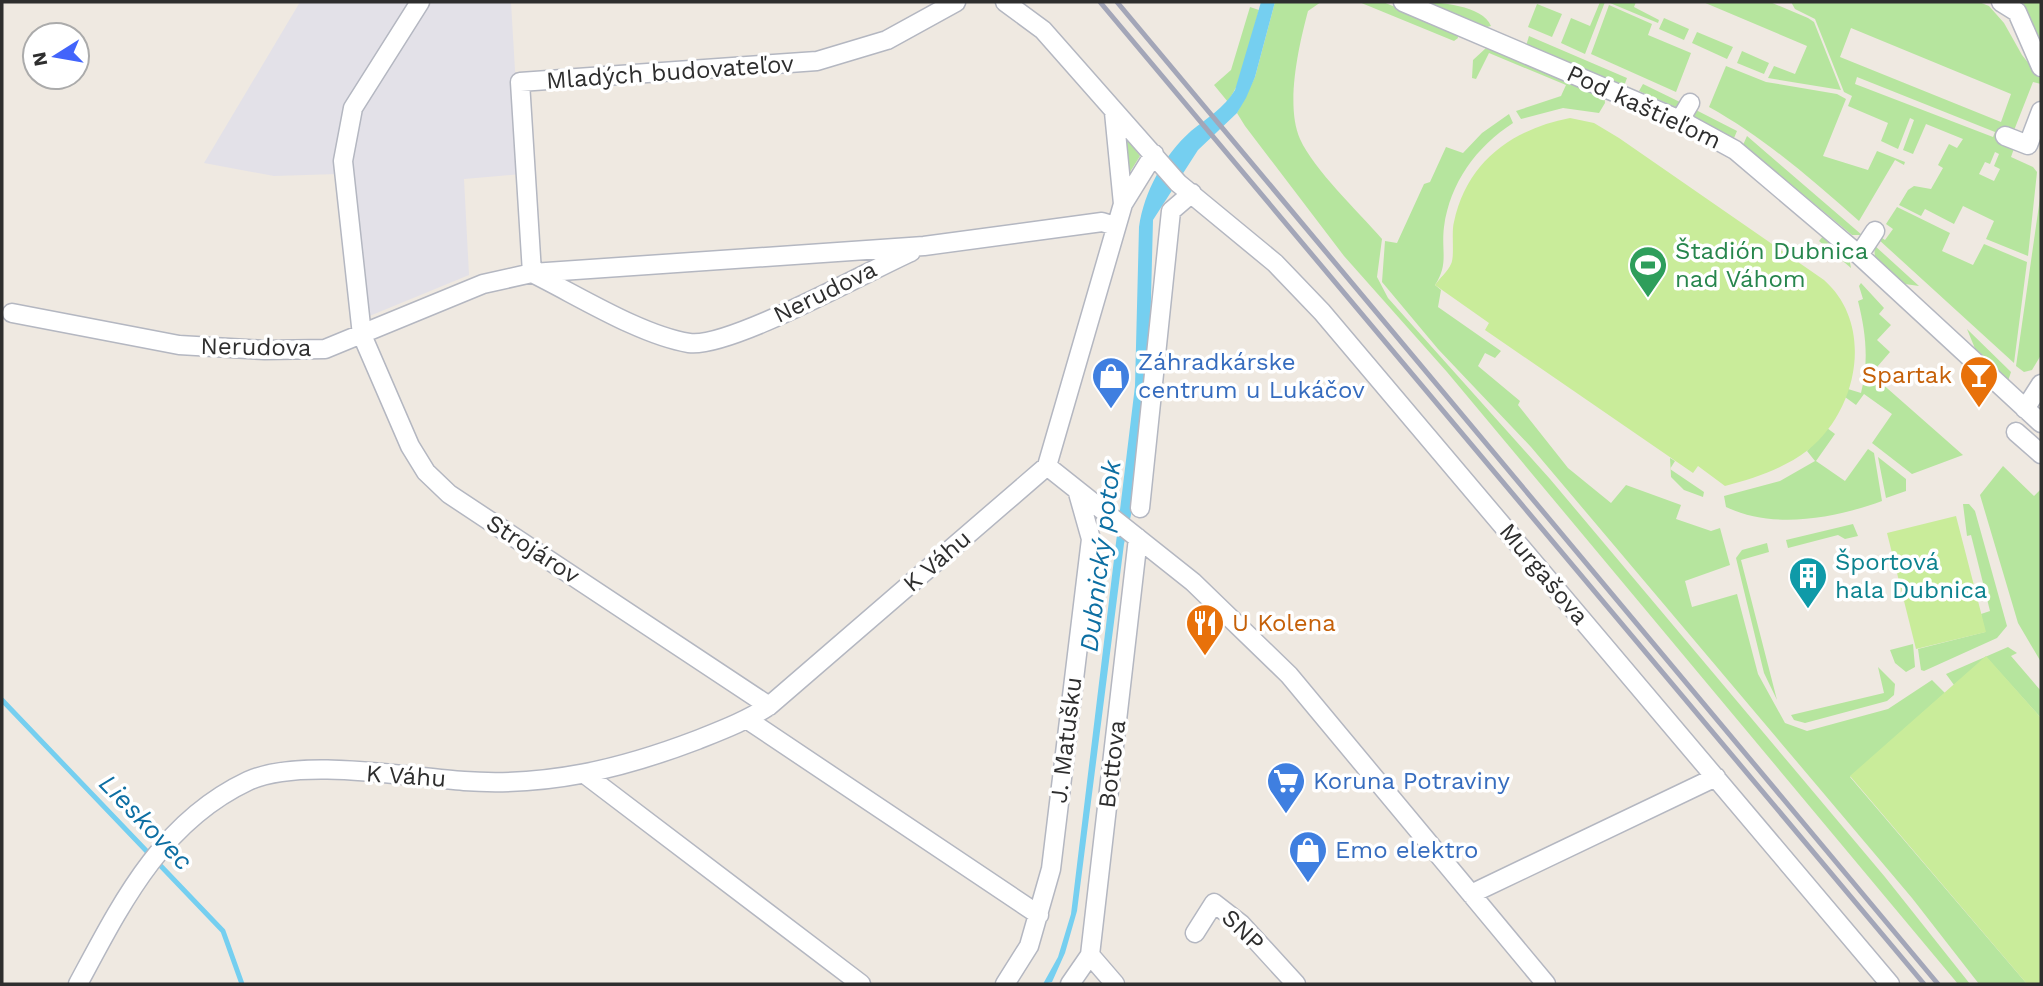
<svg xmlns="http://www.w3.org/2000/svg" width="2043" height="986" font-family="'Work Sans',sans-serif">
	<rect width="100%" height="100%" fill="#efe9e1"/>
	<path fill="#e3e1e8" d="M 300,2 L 511,2 L 521,174 L 464,179 L 469,275 L 355,322 L 338,174 L 274,176 L 204,163 Z"/>
	<path fill="#b6e59e" fill-rule="evenodd" d="M 1275,2 L 1321,2 L 1308,11 C 1299,45 1285,105 1300,139 C 1314,170 1358,211 1382,239 L 1377,277 L 1388,298 L 1550,479 L 1885,877 L 1970,984 L 1958,984 L 1447,372 L 1344,256 L 1245,126 L 1237,113 L 1255,77 Z
		M 1359,2 L 1383,2 L 1457,32 L 1458,38 L 1454,41 Z
		M 1419,2 C 1438,2 1483,5 1491,26 L 1487,27 Z
		M 1600,2 L 1605,2 L 1585,54 L 1561,43 L 1571,18 L 1590,26 Z
		M 1636,2 L 1634,7 L 1659,20 L 1658,23 L 1610,3 Z
		M 1703,2 L 1770,2 L 1808,18 L 1814,22 L 1841,90 L 1768,78 L 1774,66 L 1795,74 L 1807,46 Z
		M 1791,2 L 1979,2 L 1989,6 L 2004,23 L 2022,55 L 2041,79 L 2041,84 L 2033,82 L 2011,138 L 2017,140 L 2011,157 L 2033,167 L 2037,172 L 2028,256 L 1986,239 L 1994,221 L 1963,206 L 1954,224 L 1925,209 L 1921,216 L 1899,205 L 1908,190 L 1914,186 L 1931,189 L 1943,168 L 1938,165 L 1949,144 L 1957,148 L 1963,139 L 1926,124 L 1913,154 L 1903,150 L 1914,120 L 1910,118 L 1898,149 L 1881,141 L 1888,123 L 1848,106 L 1852,96 L 1844,92 L 1815,19 L 1795,9 ZM 1851,28 L 2011,94 L 2001,122 L 1840,57 ZM 1857,77 L 1995,132 L 1993,137 L 1855,84 ZM 1995,152 L 1999,154 L 1994,166 L 2000,169 L 1994,181 L 1979,174 L 1985,162 L 1990,164 Z
		M 2028,2 L 2041,2 L 2041,58 L 2023,11 L 2021,4 Z
		M 1537,4 L 1562,14 L 1552,37 L 1528,27 Z
		M 1609,5 L 1652,24 L 1648,35 L 1691,53 L 1676,92 L 1591,54 Z
		M 1250,7 L 1259,10 L 1239,82 L 1228,102 L 1214,85 L 1231,70 Z
		M 1664,18 L 1689,29 L 1684,40 L 1659,29 Z
		M 1697,32 L 1733,47 L 1727,59 L 1692,43 Z
		M 1529,36 L 1627,78 L 1624,86 L 1526,46 Z
		M 1486,48 L 1604,95 L 1605,103 L 1599,113 L 1563,108 L 1521,119 L 1516,111 L 1561,96 L 1566,85 L 1489,53 L 1476,79 L 1472,78 L 1473,60 Z
		M 1742,51 L 1769,63 L 1764,74 L 1737,63 Z
		M 1726,66 L 1766,82 L 1837,94 L 1846,99 L 1823,156 L 1868,170 L 1877,151 L 1905,162 L 1904,165 L 1895,160 L 1859,221 C 1811,179 1765,138 1709,107 Z
		M 1643,84 L 1684,104 L 1680,109 L 1639,91 Z
		M 1694,109 L 1737,131 L 1734,138 L 1691,116 Z
		M 1509,114 L 1513,123 C 1476,147 1450,183 1444,227 C 1441,251 1449,264 1435,285 L 1441,290 L 1438,307 L 1501,351 L 1495,358 L 1485,353 L 1478,366 L 1520,401 L 1518,405 L 1568,468 L 1611,503 L 1626,485 L 1681,505 L 1676,519 L 1711,531 L 1720,528 L 1730,565 L 1685,581 L 1692,607 L 1737,594 L 1758,674 L 1785,723 L 1807,731 L 1888,709 L 1932,680 L 1945,693 L 1850,777 L 2027,984 L 1979,984 L 1912,898 L 1531,447 L 1438,349 L 1382,282 L 1385,241 L 1397,243 L 1424,184 L 1430,182 L 1446,147 L 1463,153 L 1482,133 Z
		M 1747,136 L 1862,235 L 1852,235 L 1743,145 Z
		M 1128,140 L 1140,156 L 1130,172 L 1126,170 L 1125,146 Z
		M 2041,191 L 2041,355 L 2032,370 L 2024,372 L 2016,366 Z
		M 1897,207 L 1950,233 L 1942,251 L 1973,265 L 1984,244 L 2027,262 L 2014,363 L 1878,239 L 1879,236 L 1885,240 L 1893,229 L 1886,224 Z
		M 1824,235 L 1849,257 L 1851,268 L 1819,241 Z
		M 1874,245 L 1919,286 L 1905,284 L 1875,258 Z
		M 1861,283 L 1884,308 L 1879,314 L 1891,325 L 1877,340 L 1890,352 L 1871,374 L 1963,455 L 1912,474 L 1872,443 L 1892,414 L 1864,394 L 1856,405 L 1845,397 L 1848,389 L 1861,393 C 1869,361 1866,333 1858,301 L 1863,299 L 1859,286 Z
		M 1967,329 L 2011,372 L 2008,381 L 1976,351 Z
		M 1827,428 L 1835,434 L 1816,461 L 1845,481 L 1868,449 L 1874,453 L 1882,501 C 1835,518 1774,530 1726,507 L 1724,496 L 1780,481 L 1815,461 L 1807,451 Z
		M 1878,457 L 1906,479 L 1906,491 L 1886,498 Z
		M 1670,458 L 1675,461 L 1670,469 L 1704,492 L 1703,497 L 1684,490 L 1671,477 Z
		M 2003,466 L 2034,496 L 2041,489 L 2041,662 L 2018,623 L 1980,495 Z
		M 1963,504 L 1969,504 L 1975,511 L 2007,626 L 1997,638 L 1924,671 L 1921,670 L 1918,649 L 1985,632 L 1981,614 L 1990,611 L 1971,535 L 1967,536 Z
		M 1853,524 L 1858,536 L 1845,539 L 1838,535 L 1788,548 L 1786,540 Z
		M 1767,543 L 1769,552 L 1741,560 L 1777,700 L 1764,673 L 1736,558 L 1742,550 Z
		M 1913,644 L 1915,667 L 1906,672 L 1895,663 L 1890,650 Z
		M 2008,647 L 2017,653 L 2011,656 L 2041,691 L 2041,718 L 1986,657 L 1954,685 L 1946,674 Z
		M 1878,667 L 1895,684 L 1894,695 L 1887,701 L 1805,723 L 1794,720 L 1791,715 L 1884,693 Z"/>
	<path fill="#c9ec9a" d="M 1570,118 L 1594,123 L 1619,138 L 1824,280 C 1875,325 1858,410 1808,450 C 1783,469 1755,478 1725,486 L 1698,466 L 1693,473 L 1485,330 L 1489,323 L 1435,285 C 1439,279 1448,271 1451,264 C 1455,257 1451,232 1454,222 C 1467,161 1513,129 1570,118 Z
		M 1956,516 L 1986,632 L 1916,649 L 1887,533 Z
		M 1986,656 L 2041,718 L 2041,984 L 2027,984 L 1850,776 Z"/>
	<path fill="#75cff0" d="M 1261,2 L 1275,2 L 1255,77 L 1246,98 L 1237,113 L 1198,150 L 1153,220 L 1149,377 L 1131,515 L 1124,544 L 1077,911 L 1065,953 L 1052,982 L 1043,984 L 1058,957 L 1071,914 L 1135,386 L 1139,227 C 1144,192 1164,155 1191,131 C 1207,118 1224,108 1235,90 Z"/>
	<g fill="none" stroke-linecap="round" stroke-linejoin="round">
		<path stroke="#75cff0" stroke-width="5" d="M 2,700 L 223,931 L 242,984"/>
		<defs>
			<path id="minor" d="M 420,2 L 353,108 L 343,161 L 362,335 L 410,446 L 426,472 L 449,494 L 769,706
				M 1005,2 L 1043,30 L 1178,183 L 1275,263 L 1322,312 L 1890,984
				M 1403,2 L 1680,120 L 1735,150 L 1859,255 L 2041,423
				M 2001,2 L 2017,12 L 2041,67
				M 1114,112 L 1123,204
				M 1680,120 L 1690,103
				M 2005,136 L 2028,145 L 2041,111
				M 911,252 C 868,271 728,349 689,343 C 640,335 577,295 532,273 L 520,82 L 817,61 L 887,40 L 956,2
				M 1859,255 L 1875,231
				M 12,313 L 179,345 L 265,350 L 325,349 L 483,284 L 532,273 L 924,246 L 1102,222 L 1115,226
				M 2025,409 L 2041,384
				M 2016,432 L 2041,454
				M 1047,466 L 1193,582 L 1289,675 L 1546,984
				M 1140,508 L 1171,211 L 1192,193
				M 748,720 L 1039,915
				M 586,775 L 861,984
				M 1471,894 L 1716,777
				M 1195,933 L 1214,903 L 1241,924 L 1296,984
				M 1090,955 L 1115,984
				M 78,984 C 121,904 161,822 248,781 C 300,757 406,777 464,781 C 546,787 621,769 697,740 C 722,730 746,721 769,706 L 1047,466 L 1123,204 L 1154,154
				M 1005,984 L 1029,946 L 1051,869 L 1091,539 L 1078,493
				M 1070,984 L 1090,955 L 1138,538"/>
		</defs>
		<use href="#minor" stroke="#b4b7c1" stroke-width="21"/>
		<use href="#minor" stroke="#fff" stroke-width="18"/>
		<path stroke="#a3a6b8" stroke-width="5" d="M 1100,2 L 1924,984
			M 1117,2 L 1938,984"/>
	</g>
	<defs>
		<symbol id="stadium-pin" viewBox="-11 -11 22 30"><path d="M0 17L-7.5 6A9.5 9.5 0 1 1 7.5 6Z" fill="#2e9e5b" stroke="#fff"/><path d="M0-5a6.5 5 0 1 0 0 10a6.5 5 0 1 0 0-10ZM-3.5-1.8h7v3.6h-7Z" fill="#fff"/></symbol>
		<symbol id="bar-pin" viewBox="-11 -11 22 30"><path d="M0 17L-7.5 6A9.5 9.5 0 1 1 7.5 6Z" fill="#e8710a" stroke="#fff"/><path d="M-6-5H6L.8 .8V4.5H3.5V6h-7V4.5H-.8V.8Z" fill="#fff"/></symbol>
		<symbol id="shop-pin" viewBox="-11 -11 22 30"><path d="M0 17L-7.5 6A9.5 9.5 0 1 1 7.5 6Z" fill="#3f7fe0" stroke="#fff"/><path d="M-5-2.5h2.3a2.7 3.5 0 0 1 5.4 0H5L5.5 6h-11ZM-1.5-2.5h3a1.5 2.3 0 0 0-3 0Z" fill="#fff"/></symbol>
		<symbol id="building-pin" viewBox="-11 -11 22 30"><path d="M0 17L-7.5 6A9.5 9.5 0 1 1 7.5 6Z" fill="#0f9aa8" stroke="#fff"/><path d="M-4-6H4V6H1V3H-1V6H-4ZM-2.5-4.3h1.7v1.8h-1.7ZM.8-4.3h1.7v1.8H.8ZM-2.5-1h1.7V.8h-1.7ZM.8-1h1.7V.8H.8Z" fill="#fff"/></symbol>
		<symbol id="restaurant-pin" viewBox="-11 -11 22 30"><path d="M0 17L-7.5 6A9.5 9.5 0 1 1 7.5 6Z" fill="#e8710a" stroke="#fff"/><path d="M-5-6h1v4h1v-4h1v4h1v-4h1v5L-1.5 .5V6h-2V.5L-5-1ZM5-6V6H3V1.5H1.5Q1.5-4 5-6Z" fill="#fff"/></symbol>
		<symbol id="supermarket-pin" viewBox="-11 -11 22 30"><path d="M0 17L-7.5 6A9.5 9.5 0 1 1 7.5 6Z" fill="#3f7fe0" stroke="#fff"/><path d="M-6-5.5h2.5l.6 2H6L4.5 2H-2.5L-4.4-4H-6ZM-1.5 3.2a1.3 1.3 0 1 0 .1 0ZM3 3.2a1.3 1.3 0 1 0 .1 0Z" fill="#fff"/></symbol>
	</defs>
	<g fill-rule="evenodd">
		<use href="#stadium-pin" x="1626" y="243" width="44" height="60"/>
		<use href="#bar-pin" x="1957" y="353" width="44" height="60"/>
		<use href="#shop-pin" x="1089" y="354" width="44" height="60"/>
		<use href="#building-pin" x="1786" y="554" width="44" height="60"/>
		<use href="#restaurant-pin" x="1183" y="601" width="44" height="60"/>
		<use href="#supermarket-pin" x="1264" y="759" width="44" height="60"/>
		<use href="#shop-pin" x="1286" y="828" width="44" height="60"/>
	</g>
	<g text-anchor="middle" dominant-baseline="central" stroke-width="7" stroke-linejoin="round" paint-order="stroke">
		<g font-size="24" fill="#2e2e2e" stroke="#fff">
			<text transform="translate(670 72) rotate(-4)">Mladých budovateľov</text>
			<text transform="translate(1644 107) rotate(25)">Pod kaštieľom</text>
			<text transform="translate(825 292) rotate(-26)">Nerudova</text>
			<text transform="translate(256 347) rotate(1)">Nerudova</text>
			<text transform="translate(533 549) rotate(33)">Strojárov</text>
			<text transform="translate(937 561) rotate(-41)">K Váhu</text>
			<text transform="translate(1544 574) rotate(50)">Murgašova</text>
			<text transform="translate(1066 740) rotate(-83)">J. Matušku</text>
			<text transform="translate(1112 764) rotate(-83)">Bottova</text>
			<text transform="translate(406 776) rotate(4)">K Váhu</text>
			<text transform="translate(1243 930) rotate(44)">SNP</text>
		</g>
		<g font-size="24" fill="#27864d" stroke="#fff" text-anchor="start">
			<text x="1675" y="251">Štadión Dubnica<tspan x="1675" dy="28">nad Váhom</tspan></text>
		</g>
		<g font-size="24" fill="#366cbe" stroke="#fff" text-anchor="start">
			<text x="1138" y="362">Záhradkárske<tspan x="1138" dy="28">centrum u Lukáčov</tspan></text>
			<text x="1313" y="781">Koruna Potraviny</text>
			<text x="1335" y="850">Emo elektro</text>
		</g>
		<g font-size="24" fill="#c56008" stroke="#fff" text-anchor="end">
			<text x="1952" y="375">Spartak</text>
			<text x="1232" y="623" text-anchor="start">U Kolena</text>
		</g>
		<g font-size="24" fill="#0d838f" stroke="#fff" text-anchor="start">
			<text x="1835" y="562">Športová<tspan x="1835" dy="28">hala Dubnica</tspan></text>
		</g>
		<g font-size="26" font-style="italic" fill="#0d6fa3" stroke="#fff">
			<text transform="translate(1100 556) rotate(-83)">Dubnický potok</text>
			<text transform="translate(146 822) rotate(46)">Lieskovec</text>
		</g>
	</g>
	<rect width="2043" height="986" fill="none" stroke="#2e2e2e" stroke-width="7"/>
	<g transform="translate(56 56) rotate(259)"><circle r="33" fill="#ffffff" stroke="#ababab" stroke-width="2"/>
	<path d="M0-5L12 26L0 18L-12 26Z" fill="#4264fb"/>
	<text y="-10" font-size="19" font-weight="bold" text-anchor="middle" fill="#2e2e2e">N</text>
	</g>
</svg>
